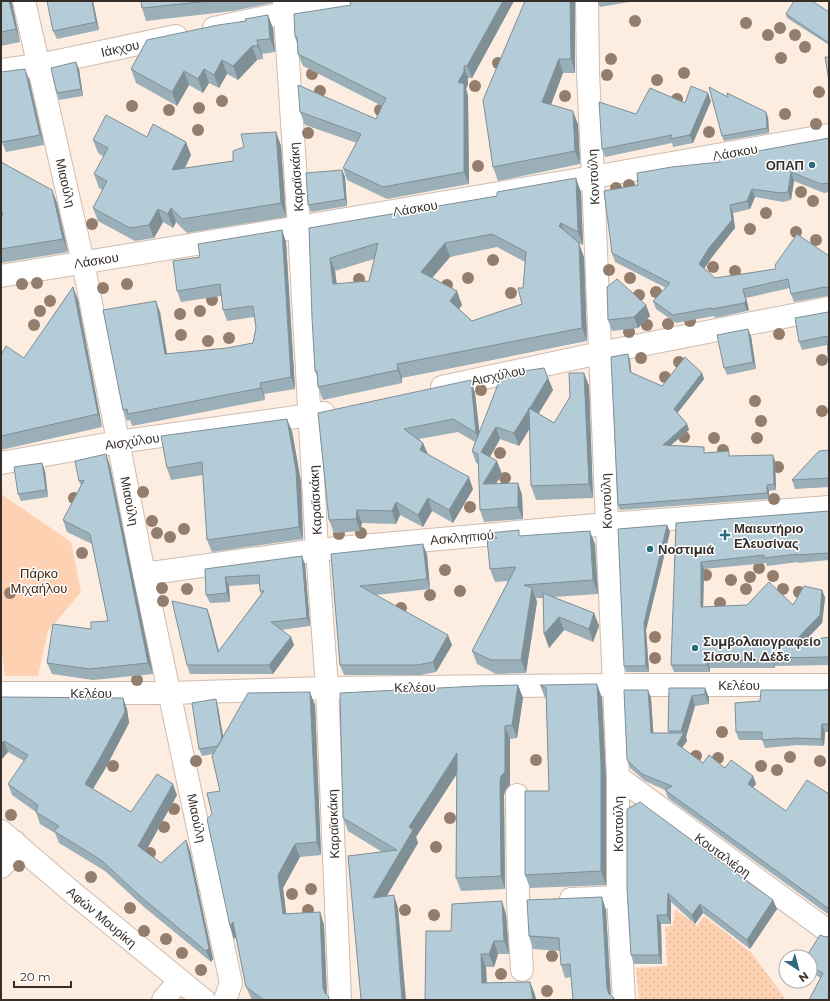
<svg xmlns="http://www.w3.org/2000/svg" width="830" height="1001" font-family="Montserrat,sans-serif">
	<defs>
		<pattern id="grass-dots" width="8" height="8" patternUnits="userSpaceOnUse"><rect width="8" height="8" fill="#fed1b2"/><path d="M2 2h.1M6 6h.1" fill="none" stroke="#dab499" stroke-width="1.8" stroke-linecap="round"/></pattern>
	</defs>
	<rect width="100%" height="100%" fill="#fdece0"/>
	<path fill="url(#grass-dots)" d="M 675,909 L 697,926 L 704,916 L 751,952 L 786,1000 L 639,1000 L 636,968 L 667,966 L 665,927 L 673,926 Z"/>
	<path fill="#fed1b2" d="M 1,494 L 71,542 L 81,592 L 48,631 L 38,676 L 5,676 L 1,644 Z"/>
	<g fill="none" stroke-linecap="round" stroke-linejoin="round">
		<defs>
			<path id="minor" d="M 24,1 L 83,262 L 144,574 L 231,983 L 225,1000
				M 284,1 L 299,227 L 317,550 L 327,688 L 340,1000
				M 214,28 L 284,13 L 356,1
				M 1,70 L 39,65 L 176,36
				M 1,276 L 299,227 L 593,177 L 829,135
				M 442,387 L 600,353 L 829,308
				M 1,463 L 118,442 L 324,413
				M 144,574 L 317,550 L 607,524 L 829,507
				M 1,693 L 170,693 L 327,688 L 614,685 L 829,685
				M 618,777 L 829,932
				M 517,795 L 518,901 L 522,970
				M 1,831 L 72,892 L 204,1000
				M 1,867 L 6,862 L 15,842
				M 571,899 L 618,897
				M 163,1000 L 179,981"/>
			<path id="major" d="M 587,1 L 588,73 L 593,177 L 607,524 L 618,777 L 618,897 L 624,1000"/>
		</defs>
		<use href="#minor" stroke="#cfbcae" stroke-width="24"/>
		<use href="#major" stroke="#cfbcae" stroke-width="24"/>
		<use href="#minor" stroke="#fff" stroke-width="22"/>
		<use href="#major" stroke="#fff" stroke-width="22"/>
	</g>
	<g fill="#937d6c">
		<circle cx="635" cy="21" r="6"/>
		<circle cx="746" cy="23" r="6"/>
		<circle cx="780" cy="28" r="6"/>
		<circle cx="768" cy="35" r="6"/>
		<circle cx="795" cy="35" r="6"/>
		<circle cx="805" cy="47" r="6"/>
		<circle cx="781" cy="58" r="6"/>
		<circle cx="611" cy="59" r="6"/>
		<circle cx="498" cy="63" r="6"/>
		<circle cx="684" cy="73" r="6"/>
		<circle cx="312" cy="74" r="6"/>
		<circle cx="607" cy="75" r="6"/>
		<circle cx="657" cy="80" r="6"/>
		<circle cx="475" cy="86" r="6"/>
		<circle cx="320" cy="91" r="6"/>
		<circle cx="819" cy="92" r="6"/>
		<circle cx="565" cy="96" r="6"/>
		<circle cx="677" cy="99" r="6"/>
		<circle cx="222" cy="101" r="6"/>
		<circle cx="132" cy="106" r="6"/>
		<circle cx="199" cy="108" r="6"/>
		<circle cx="169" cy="110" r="6"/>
		<circle cx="380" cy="110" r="6"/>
		<circle cx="785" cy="114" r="6"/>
		<circle cx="816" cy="124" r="6"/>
		<circle cx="198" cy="130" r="6"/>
		<circle cx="709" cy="132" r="6"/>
		<circle cx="308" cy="133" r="6"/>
		<circle cx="478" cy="166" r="6"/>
		<circle cx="629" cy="185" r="6"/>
		<circle cx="616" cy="188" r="6"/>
		<circle cx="801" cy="192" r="6"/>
		<circle cx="813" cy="201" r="6"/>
		<circle cx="766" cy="213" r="6"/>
		<circle cx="92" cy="224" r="6"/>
		<circle cx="750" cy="229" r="6"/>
		<circle cx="796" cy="232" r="6"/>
		<circle cx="816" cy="240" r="6"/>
		<circle cx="493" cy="260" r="6"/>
		<circle cx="713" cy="267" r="6"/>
		<circle cx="609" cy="270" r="6"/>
		<circle cx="735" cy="271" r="6"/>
		<circle cx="468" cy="278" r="6"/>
		<circle cx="630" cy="278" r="6"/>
		<circle cx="359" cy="279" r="6"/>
		<circle cx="37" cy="283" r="6"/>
		<circle cx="22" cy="284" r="6"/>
		<circle cx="127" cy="284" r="6"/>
		<circle cx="447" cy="285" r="6"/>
		<circle cx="103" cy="288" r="6"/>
		<circle cx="656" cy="292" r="6"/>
		<circle cx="511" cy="293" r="6"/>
		<circle cx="639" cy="295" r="6"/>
		<circle cx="212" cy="300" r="6"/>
		<circle cx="50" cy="301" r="6"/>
		<circle cx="40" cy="311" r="6"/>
		<circle cx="200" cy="311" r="6"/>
		<circle cx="180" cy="314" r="6"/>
		<circle cx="690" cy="321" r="6"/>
		<circle cx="668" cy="324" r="6"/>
		<circle cx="34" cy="325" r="6"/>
		<circle cx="647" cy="325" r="6"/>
		<circle cx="629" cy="332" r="6"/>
		<circle cx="779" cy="334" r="6"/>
		<circle cx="181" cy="335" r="6"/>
		<circle cx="229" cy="338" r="6"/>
		<circle cx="208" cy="341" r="6"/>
		<circle cx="641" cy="358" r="6"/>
		<circle cx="822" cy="360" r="6"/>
		<circle cx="679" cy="362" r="6"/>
		<circle cx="665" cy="377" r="6"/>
		<circle cx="481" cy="390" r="6"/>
		<circle cx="755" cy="401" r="6"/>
		<circle cx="822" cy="411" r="6"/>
		<circle cx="761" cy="421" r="6"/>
		<circle cx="684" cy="437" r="6"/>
		<circle cx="714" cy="438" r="6"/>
		<circle cx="757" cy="438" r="6"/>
		<circle cx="723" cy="450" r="6"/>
		<circle cx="500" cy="453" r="6"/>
		<circle cx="778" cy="467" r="6"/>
		<circle cx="505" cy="478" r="6"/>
		<circle cx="143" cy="492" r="6"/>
		<circle cx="74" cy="498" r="6"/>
		<circle cx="774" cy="499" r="6"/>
		<circle cx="470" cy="507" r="6"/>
		<circle cx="152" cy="521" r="6"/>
		<circle cx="184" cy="529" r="6"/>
		<circle cx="157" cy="533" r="6"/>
		<circle cx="361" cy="533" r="6"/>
		<circle cx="339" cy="534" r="6"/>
		<circle cx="170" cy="537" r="6"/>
		<circle cx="82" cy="553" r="6"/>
		<circle cx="759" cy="568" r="6"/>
		<circle cx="445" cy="570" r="6"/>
		<circle cx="706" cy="575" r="6"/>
		<circle cx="773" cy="576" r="6"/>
		<circle cx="750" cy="577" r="6"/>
		<circle cx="731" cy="580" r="6"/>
		<circle cx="162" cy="588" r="6"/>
		<circle cx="187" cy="589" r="6"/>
		<circle cx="746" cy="589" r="6"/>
		<circle cx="783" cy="589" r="6"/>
		<circle cx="460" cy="591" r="6"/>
		<circle cx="799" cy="592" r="6"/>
		<circle cx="10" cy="593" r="6"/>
		<circle cx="430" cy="595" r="6"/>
		<circle cx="163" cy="601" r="6"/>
		<circle cx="720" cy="603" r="6"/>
		<circle cx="401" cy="608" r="6"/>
		<circle cx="655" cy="637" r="6"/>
		<circle cx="655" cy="658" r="6"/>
		<circle cx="137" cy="680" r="6"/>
		<circle cx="722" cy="732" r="6"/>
		<circle cx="696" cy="756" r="6"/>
		<circle cx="790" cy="757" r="6"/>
		<circle cx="718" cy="758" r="6"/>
		<circle cx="536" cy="760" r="6"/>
		<circle cx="196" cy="761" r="6"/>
		<circle cx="820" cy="761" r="6"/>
		<circle cx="113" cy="766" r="6"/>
		<circle cx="761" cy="766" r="6"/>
		<circle cx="777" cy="770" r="6"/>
		<circle cx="174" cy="809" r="6"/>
		<circle cx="11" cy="815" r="6"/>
		<circle cx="450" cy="818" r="6"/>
		<circle cx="164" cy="827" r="6"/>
		<circle cx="436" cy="847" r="6"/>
		<circle cx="150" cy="853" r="6"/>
		<circle cx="19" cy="866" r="6"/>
		<circle cx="91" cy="877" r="6"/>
		<circle cx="311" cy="889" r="6"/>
		<circle cx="292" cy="894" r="6"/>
		<circle cx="130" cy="908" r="6"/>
		<circle cx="308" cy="910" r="6"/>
		<circle cx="405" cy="910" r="6"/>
		<circle cx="434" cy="915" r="6"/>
		<circle cx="144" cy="931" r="6"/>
		<circle cx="166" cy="939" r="6"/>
		<circle cx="182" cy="953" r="6"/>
		<circle cx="552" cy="956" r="6"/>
		<circle cx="201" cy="970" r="6"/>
		<circle cx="501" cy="974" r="6"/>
		<circle cx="547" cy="991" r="6"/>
	</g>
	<path fill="#9bafb9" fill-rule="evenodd" d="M 1,1 L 12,1 L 12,3 L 20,42 L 1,46 Z
		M 93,1 L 99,30 L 57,39 L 53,31 Z
		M 141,1 L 272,1 L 272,3 L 233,11 L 146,21 L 142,8 Z
		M 353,1 L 514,1 L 472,78 L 468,78 L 468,84 L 466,89 L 468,96 L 469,184 L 387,199 L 347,180 L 343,168 L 357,143 L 305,125 L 300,112 L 376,119 L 382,106 L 303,66 L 298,54 L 297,43 L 295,37 L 351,5 Z
		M 575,1 L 575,73 L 563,73 L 551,105 L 578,124 L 580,164 L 498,181 L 493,167 Z
		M 597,1 L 635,1 L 600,7 Z
		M 829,12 L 829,45 L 787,18 L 786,14 Z
		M 273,28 L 275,52 L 262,54 L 263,59 L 257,60 L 238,80 L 227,74 L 219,88 L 209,83 L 203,93 L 189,85 L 177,106 L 136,83 L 131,69 Z
		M 79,69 L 83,96 L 59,100 L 57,93 Z
		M 29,79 L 44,145 L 6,152 L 2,142 Z
		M 728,97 L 768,117 L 769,133 L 724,141 L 722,136 Z
		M 711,101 L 693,143 L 673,147 L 672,143 L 605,157 L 602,149 L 636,114 L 685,103 Z
		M 276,132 L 281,146 L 286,217 L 187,233 L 176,222 L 173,228 L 163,222 L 154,238 L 135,241 L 98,221 L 93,208 L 103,190 L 99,188 L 94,174 L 104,157 L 98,153 L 93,140 L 147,137 L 191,155 L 185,168 L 233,161 L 244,147 Z
		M 829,138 L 829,192 L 824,193 L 794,181 L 791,200 L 783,202 L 755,197 L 750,209 L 733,213 L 735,228 L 712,257 L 704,268 L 715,278 L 776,269 L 829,256 L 829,296 L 827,296 L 794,302 L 791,294 L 790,288 L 746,298 L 749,310 L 747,311 L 715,318 L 714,316 L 676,323 L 656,309 L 653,301 L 666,288 L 615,262 L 612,253 L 638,185 L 720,162 Z
		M 1,162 L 52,190 L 57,203 L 68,252 L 1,263 Z
		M 342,170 L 345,177 L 347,206 L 311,212 L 308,205 Z
		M 581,192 L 583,245 L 578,243 L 584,257 L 587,341 L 402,378 L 402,383 L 323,400 L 318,387 L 317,376 L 315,371 L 309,228 ZM 497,247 L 525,262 L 522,304 L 472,321 L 459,309 L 462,305 L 432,278 L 450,257 ZM 374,259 L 369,281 L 337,284 L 335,271 Z
		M 282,230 L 286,242 L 295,389 L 264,394 L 265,400 L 132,426 L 130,420 L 127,421 L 123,410 L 160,312 L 167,354 L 227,348 L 253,343 L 256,328 L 254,317 L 227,321 L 223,310 L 221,296 L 181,302 L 177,291 L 200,257 Z
		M 73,287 L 78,300 L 102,427 L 1,450 L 1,355 L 24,358 Z
		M 646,305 L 650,316 L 638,328 L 612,331 L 608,320 Z
		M 829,312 L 827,345 L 802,350 L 799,342 Z
		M 751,336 L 756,369 L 727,375 L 724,368 Z
		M 630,360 L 631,373 L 662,386 L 702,373 L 704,379 L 677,413 L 687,424 L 689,430 L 671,445 L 706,453 L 731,456 L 773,455 L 775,461 L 776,490 L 769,491 L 769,499 L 620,510 L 618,505 Z
		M 584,373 L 589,386 L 593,498 L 536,500 L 531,486 L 530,428 L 519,446 L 500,439 L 490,457 L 502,474 L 496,484 L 518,483 L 522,495 L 523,519 L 484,522 L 480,510 L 479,464 L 476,463 L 472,451 L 475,442 L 458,432 L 419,439 L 423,443 L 428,454 L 473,489 L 453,523 L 432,511 L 423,527 L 400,515 L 396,524 L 362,523 L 360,531 L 334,533 L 329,520 L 318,413 L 475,393 L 479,432 L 548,378 L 553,390 L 538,413 L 554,423 Z
		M 292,431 L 301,482 L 303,539 L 212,552 L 207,540 L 203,475 L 171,480 L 167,468 Z
		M 829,450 L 829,487 L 795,489 L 792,480 Z
		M 106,454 L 110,466 L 153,674 L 93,680 L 52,674 L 47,663 L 91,629 L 108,621 L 92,544 L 67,532 L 63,520 L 81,485 L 79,481 Z
		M 45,471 L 48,497 L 21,501 L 18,494 Z
		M 829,511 L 829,560 L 798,563 L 798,562 L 767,566 L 766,563 L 704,569 L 703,607 L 793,605 L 822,590 L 825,598 L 822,623 L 805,641 L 829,637 L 829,665 L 775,666 L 775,668 L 710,668 L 710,672 L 674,672 L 671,665 L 676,523 Z
		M 667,525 L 670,532 L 646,630 L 649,672 L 626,672 L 624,666 Z
		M 489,533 L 595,544 L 598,594 L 553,597 L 594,613 L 599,626 L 593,642 L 564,630 L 549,648 L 543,598 L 536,598 L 537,602 L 526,673 L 496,674 L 477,664 L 472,651 L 508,581 L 495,582 L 490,569 L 491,538 Z
		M 331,554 L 427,554 L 430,589 L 376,595 L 452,645 L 436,672 L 421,675 L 344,675 L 340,665 Z
		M 305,564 L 310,626 L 281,630 L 291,637 L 294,645 L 273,674 L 190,674 L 187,665 L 207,609 L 210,617 L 219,651 L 261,594 L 260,591 L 260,584 L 229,586 L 230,602 L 210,603 L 206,595 L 205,569 Z
		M 518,685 L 523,698 L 517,738 L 510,739 L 510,785 L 506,789 L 504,795 L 505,889 L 461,891 L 456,878 L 457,773 L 416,837 L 418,843 L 386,896 L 398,908 L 361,1000 L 382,852 L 348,831 L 343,818 Z
		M 540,685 L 602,698 L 606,777 L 606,885 L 530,888 L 525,875 L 549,791 L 546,699 L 545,698 Z
		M 669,688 L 705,688 L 709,698 L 709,704 L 695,706 L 686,737 L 687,741 L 682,748 L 703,763 L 725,768 L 753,776 L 756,784 L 753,788 L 786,811 L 829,794 L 829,915 L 668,798 L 665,790 L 645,781 L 630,768 L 627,760 L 648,690 L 651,698 L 653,733 L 669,733 L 668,731 Z
		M 829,689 L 829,732 L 825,732 L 824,746 L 798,745 L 765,748 L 762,740 L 739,740 L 736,732 L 760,701 Z
		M 1,697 L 123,698 L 127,709 L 129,723 L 105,769 L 93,789 L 131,812 L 177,795 L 145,852 L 161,863 L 186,840 L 190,851 L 213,959 L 211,962 L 144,907 L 105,871 L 59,843 L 55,833 L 40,824 L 36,812 L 12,795 L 8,784 L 24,761 L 8,752 L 1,760 Z
		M 315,705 L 321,855 L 300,857 L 283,888 L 286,914 L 320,912 L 324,925 L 327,996 L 330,1000 L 252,1000 L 246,987 L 236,937 L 234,939 L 230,926 L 212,814 L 220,791 L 213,754 L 202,756 L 199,749 L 218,707 L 223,737 Z
		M 627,888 L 773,900 L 777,909 L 750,949 L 703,913 L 695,924 L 671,902 L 671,924 L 661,924 L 662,964 L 634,964 L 631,955 Z
		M 606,910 L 611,996 L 614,998 L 614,1000 L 573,1000 L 571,977 L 565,978 L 561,965 L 560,951 L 533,949 L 529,936 Z
		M 506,914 L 509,954 L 498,954 L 494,967 L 486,967 L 487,983 L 530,982 L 535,995 L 536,1000 L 425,1000 L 451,931 Z
		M 825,937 L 829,1000 L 821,978 L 810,972 L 810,957 Z"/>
	<path fill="#7e8f96" d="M 9,1 L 12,1 L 12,3 L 20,42 L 16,29 Z
		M 92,1 L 93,1 L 99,30 L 96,22 Z
		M 503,1 L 514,1 L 472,78 L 467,66 Z
		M 570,1 L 575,1 L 575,73 L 571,59 Z
		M 268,15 L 273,28 L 275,52 L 270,39 Z
		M 257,40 L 262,54 L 263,59 L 258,46 Z
		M 252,46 L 257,60 L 238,80 L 233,66 Z
		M 559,59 L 563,73 L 547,115 L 542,102 Z
		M 222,60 L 227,74 L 219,88 L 214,75 Z
		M 76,62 L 79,69 L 83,96 L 81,89 Z
		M 464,66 L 468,78 L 468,84 L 466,89 L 468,96 L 469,184 L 464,172 L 458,82 Z
		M 25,69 L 29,79 L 44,145 L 40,135 Z
		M 204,69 L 209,83 L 203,93 L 198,79 Z
		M 184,71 L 189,85 L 177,106 L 172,92 Z
		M 708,93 L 711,101 L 693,143 L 690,135 Z
		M 573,111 L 578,124 L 580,164 L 575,151 Z
		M 766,112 L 768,117 L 769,133 L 767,128 Z
		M 276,132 L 281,146 L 286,217 L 281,203 Z
		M 186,142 L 191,155 L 177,183 L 172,170 Z
		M 342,170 L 345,177 L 347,206 L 345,199 Z
		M 791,172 L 794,181 L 791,200 L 788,192 Z
		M 576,178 L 581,192 L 583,245 L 578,232 Z
		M 752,189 L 755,197 L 750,209 L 747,201 Z
		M 52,190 L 57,203 L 68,252 L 63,239 Z
		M 730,205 L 733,213 L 735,228 L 712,257 L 702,272 L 699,264 Z
		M 171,208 L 176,222 L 173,228 L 168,214 Z
		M 158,209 L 163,222 L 154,238 L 149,225 Z
		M 561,223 L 566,237 L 559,226 Z
		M 282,230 L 286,242 L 295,389 L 291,377 Z
		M 445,243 L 450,257 L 426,285 L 421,272 Z
		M 579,243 L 584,257 L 587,341 L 582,328 Z
		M 330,258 L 335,271 L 338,297 L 333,284 Z
		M 73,287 L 78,300 L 102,427 L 98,414 Z
		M 743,289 L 746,298 L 749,310 L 747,311 L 744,303 Z
		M 457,291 L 462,305 L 455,314 L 450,301 Z
		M 156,301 L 160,312 L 169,366 L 165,354 Z
		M 646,305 L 650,316 L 638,328 L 634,317 Z
		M 748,329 L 751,336 L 756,369 L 753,362 Z
		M 628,354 L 630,360 L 632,378 L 630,372 Z
		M 397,364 L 402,378 L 402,383 L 398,370 Z
		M 584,373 L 589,386 L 593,498 L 589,484 Z
		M 702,373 L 704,379 L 676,415 L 674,409 Z
		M 548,378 L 553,390 L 519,446 L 514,433 Z
		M 471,380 L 475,393 L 481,445 L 476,433 Z
		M 260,383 L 264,394 L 265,400 L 261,388 Z
		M 287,419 L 292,431 L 301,482 L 303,539 L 299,527 Z
		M 687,424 L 689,430 L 665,450 L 663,445 Z
		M 496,427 L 500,439 L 486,464 L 481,452 Z
		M 423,443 L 428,455 L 420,450 Z
		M 106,454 L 110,466 L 153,674 L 148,663 Z
		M 773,455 L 775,461 L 776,490 L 774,484 Z
		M 497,461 L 502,474 L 488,496 L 483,484 Z
		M 42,463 L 45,471 L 48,497 L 46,490 Z
		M 469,477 L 473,489 L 453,523 L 449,510 Z
		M 518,483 L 522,495 L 523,519 L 518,507 Z
		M 767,485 L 769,491 L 769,499 L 767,493 Z
		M 428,498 L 432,511 L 423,527 L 418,515 Z
		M 396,502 L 400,515 L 396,524 L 392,511 Z
		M 357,510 L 362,523 L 360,531 L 356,519 Z
		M 667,525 L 670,532 L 646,630 L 649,672 L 646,666 L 644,623 Z
		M 590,531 L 595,544 L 598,594 L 593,580 Z
		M 423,544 L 427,554 L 430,589 L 427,579 Z
		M 302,556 L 305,564 L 310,626 L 307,618 Z
		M 701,562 L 704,569 L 703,615 L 701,607 Z
		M 225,577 L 229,586 L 230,602 L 227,593 Z
		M 532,588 L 537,602 L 526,673 L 521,660 Z
		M 822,590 L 825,598 L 822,623 L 796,650 L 793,643 Z
		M 207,609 L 210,617 L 221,661 L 218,652 Z
		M 594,613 L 599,626 L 593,642 L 589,629 Z
		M 559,617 L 564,630 L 549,648 L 544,634 Z
		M 448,635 L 452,645 L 436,672 L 433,662 Z
		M 291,637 L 294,645 L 273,674 L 269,665 Z
		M 1,658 L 2,675 L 1,671 Z
		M 772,658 L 775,666 L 775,668 L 772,660 Z
		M 707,660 L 710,668 L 710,672 L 707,665 Z
		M 597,684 L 602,698 L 606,777 L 606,885 L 601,871 Z
		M 518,685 L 523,698 L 517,738 L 512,725 Z
		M 705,688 L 709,698 L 709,704 L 705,694 Z
		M 648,690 L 651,698 L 654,741 L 651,733 Z
		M 310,692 L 315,705 L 321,855 L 317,842 Z
		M 692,696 L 695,706 L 686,737 L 687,741 L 679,752 L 677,744 L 683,735 L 681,731 Z
		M 123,698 L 127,709 L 129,723 L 105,769 L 89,795 L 85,784 Z
		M 216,699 L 218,707 L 226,752 L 223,745 Z
		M 822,724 L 825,732 L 824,746 L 821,739 Z
		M 505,726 L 510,739 L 510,785 L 506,789 L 504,795 L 505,889 L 501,876 L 500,782 Z
		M 4,741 L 8,752 L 1,760 L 1,744 Z
		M 457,753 L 462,766 L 416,837 L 418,843 L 378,911 L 373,898 L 409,827 Z
		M 753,776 L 756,784 L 750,791 L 748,784 Z
		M 173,784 L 177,795 L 142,858 L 138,846 Z
		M 186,840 L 190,851 L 213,959 L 211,962 L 206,951 Z
		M 295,844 L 300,857 L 283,888 L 288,927 L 283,914 L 278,875 Z
		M 668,893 L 671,902 L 671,924 L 667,915 Z
		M 394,895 L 398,908 L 406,1000 L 402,1000 Z
		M 602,897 L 606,910 L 611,1000 L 607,988 Z
		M 773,900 L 777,909 L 750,949 L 747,940 Z
		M 502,901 L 506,914 L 509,954 L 504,941 Z
		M 700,904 L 703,913 L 695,924 L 692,915 Z
		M 320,912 L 324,925 L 327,1000 L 323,988 Z
		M 657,915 L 661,924 L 662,964 L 659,955 Z
		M 233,922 L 238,936 L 234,939 L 230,926 Z
		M 494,941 L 498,954 L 494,967 L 489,954 Z
		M 481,954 L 486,967 L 487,996 L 482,983 Z
		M 530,982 L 535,995 L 536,1000 L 533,1000 Z"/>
	<path fill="#b4ccd7" stroke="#7e8f96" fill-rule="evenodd" d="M 1,1 L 9,1 L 16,29 L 1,32 Z
		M 47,1 L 92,1 L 96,22 L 53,31 Z
		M 141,1 L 210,1 L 142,8 Z
		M 353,1 L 503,1 L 467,66 L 464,66 L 464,72 L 458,82 L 464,84 L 464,172 L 383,187 L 343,168 L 361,134 L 300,112 L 298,85 L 376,119 L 386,98 L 298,54 L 297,37 L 295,37 L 294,14 L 351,5 L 350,2 Z
		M 525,1 L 570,1 L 571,59 L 559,59 L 542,102 L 573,111 L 575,151 L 493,167 L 483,100 Z
		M 794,1 L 812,1 L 829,12 L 829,43 L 786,14 Z
		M 268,15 L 270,39 L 257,40 L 258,46 L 252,46 L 233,66 L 222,60 L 214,75 L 204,69 L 198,79 L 184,71 L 172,92 L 131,69 L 147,40 L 218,25 L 246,21 L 245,19 Z
		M 825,57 L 829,57 L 829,81 Z
		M 76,62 L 81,89 L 57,93 L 51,68 Z
		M 25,69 L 40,135 L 2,142 L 1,137 L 1,72 Z
		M 691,86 L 708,93 L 690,135 L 670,139 L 672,135 L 602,149 L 599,102 L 636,114 L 650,88 L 685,103 Z
		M 709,87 L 728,97 L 727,93 L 766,112 L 767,128 L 722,136 Z
		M 106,115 L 147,137 L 153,124 L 186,142 L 172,170 L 233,161 L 233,151 L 244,147 L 241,134 L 276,132 L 281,203 L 182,219 L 171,208 L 168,214 L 158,209 L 149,225 L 130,228 L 93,208 L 107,181 L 94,174 L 108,148 L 93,140 Z
		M 829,138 L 829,183 L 821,184 L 791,172 L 788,192 L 780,193 L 752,189 L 747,201 L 730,205 L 732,220 L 709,248 L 699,264 L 715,278 L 776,269 L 775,265 L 797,234 L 829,256 L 829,288 L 824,287 L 791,294 L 788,279 L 743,289 L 746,301 L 744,303 L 712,309 L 711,308 L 673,315 L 653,301 L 670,283 L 612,253 L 604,191 L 638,185 L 637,173 L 672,167 L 720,162 L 720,158 Z
		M 1,162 L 52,190 L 63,239 L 1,249 L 1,218 L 3,213 L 1,212 Z
		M 342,170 L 345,199 L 308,205 L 306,173 Z
		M 576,178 L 578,232 L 561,223 L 559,226 L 579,243 L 582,328 L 397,364 L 398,370 L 318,387 L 317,371 L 315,371 L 312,318 L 309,228 L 497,196 L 497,192 ZM 492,234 L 526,252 L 523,288 L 518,288 L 522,304 L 472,321 L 450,301 L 457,291 L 421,272 L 445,243 ZM 378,243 L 369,281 L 333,284 L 330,258 Z
		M 282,230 L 291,377 L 260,383 L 261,388 L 128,414 L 127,409 L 123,410 L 103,310 L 156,301 L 165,354 L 227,348 L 253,343 L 256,328 L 253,306 L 223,310 L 220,284 L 177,291 L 173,261 L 200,257 L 198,244 Z
		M 617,279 L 646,305 L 634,317 L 608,320 L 607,287 Z
		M 73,287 L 98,414 L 1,436 L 1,355 L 6,346 L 24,358 Z
		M 828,312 L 829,312 L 829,373 L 827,336 L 799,342 L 795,318 Z
		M 748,329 L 753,362 L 724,368 L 717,335 Z
		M 628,354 L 630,372 L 662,386 L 685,357 L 702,373 L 674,409 L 687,424 L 663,445 L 704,447 L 704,453 L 729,451 L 729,456 L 773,455 L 774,484 L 767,485 L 767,493 L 618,505 L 611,357 Z
		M 544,368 L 548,378 L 530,408 L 529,408 L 529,409 L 514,433 L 496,427 L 481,452 L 497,461 L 483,484 L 518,483 L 518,507 L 480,510 L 478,454 L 472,451 L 502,374 Z
		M 569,373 L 584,373 L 589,484 L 531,486 L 529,408 L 554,423 L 570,397 Z
		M 471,380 L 476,433 L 453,419 L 404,429 L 423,443 L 420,450 L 469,477 L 449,510 L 428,498 L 418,515 L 396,502 L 392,511 L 357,510 L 356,519 L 329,520 L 318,413 Z
		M 287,419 L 296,470 L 299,527 L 207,540 L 202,462 L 167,468 L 161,436 Z
		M 829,450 L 829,478 L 792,480 L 819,451 Z
		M 106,454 L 148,663 L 89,669 L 47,663 L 53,624 L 91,629 L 91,622 L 108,621 L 90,534 L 63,520 L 84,480 L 79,481 L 75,461 Z
		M 42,463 L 46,490 L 18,494 L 14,467 Z
		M 829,511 L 829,553 L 796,555 L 797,554 L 764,558 L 764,555 L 701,562 L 701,607 L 747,605 L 769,582 L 793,605 L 804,586 L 822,590 L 820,615 L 793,643 L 829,637 L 829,657 L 772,658 L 772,660 L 707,660 L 707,665 L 671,665 L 676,523 Z
		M 667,525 L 644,623 L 646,666 L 624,666 L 618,529 Z
		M 519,530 L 519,536 L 590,531 L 593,580 L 524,585 L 532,588 L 521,660 L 491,660 L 472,651 L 516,567 L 490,569 L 487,539 L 497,538 L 489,533 Z
		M 423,544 L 427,579 L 360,586 L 448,635 L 433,662 L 417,665 L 340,665 L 331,554 Z
		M 302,556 L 307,618 L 271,622 L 291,637 L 269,665 L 187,665 L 172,601 L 207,609 L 218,652 L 264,591 L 260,591 L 259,575 L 225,577 L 227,593 L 206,595 L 205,569 Z
		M 543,593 L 594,613 L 589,629 L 559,617 L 544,634 Z
		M 597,684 L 601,764 L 601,871 L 525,875 L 525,791 L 549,791 L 546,688 L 540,685 Z
		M 518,685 L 512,725 L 505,726 L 505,772 L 501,776 L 500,782 L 501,876 L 456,878 L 457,753 L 409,827 L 413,830 L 373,898 L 394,895 L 402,1000 L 361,1000 L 360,988 L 348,856 L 397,850 L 343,818 L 340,693 L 478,686 Z
		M 669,688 L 705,688 L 705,694 L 692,696 L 681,731 L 668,731 Z
		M 829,689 L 829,724 L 822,724 L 821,739 L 795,738 L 762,740 L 762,732 L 736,732 L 735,703 L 760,701 L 761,690 L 826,690 Z
		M 624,690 L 648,690 L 651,733 L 684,733 L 677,744 L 703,763 L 709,755 L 725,768 L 731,760 L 753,776 L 748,784 L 786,811 L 807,780 L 829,794 L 829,909 L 665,790 L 672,786 L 642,774 L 627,760 Z
		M 310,692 L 317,842 L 295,844 L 278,875 L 283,914 L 320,912 L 323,988 L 325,993 L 329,997 L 329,1000 L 264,1000 L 246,987 L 233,922 L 230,926 L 207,819 L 212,814 L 207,793 L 220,791 L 212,756 L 248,693 Z
		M 1,697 L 123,698 L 125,712 L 100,758 L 85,784 L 131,812 L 157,774 L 173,784 L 138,846 L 161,863 L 186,840 L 209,948 L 206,951 L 140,896 L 101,860 L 54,831 L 59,826 L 36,812 L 38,805 L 8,784 L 28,755 L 4,741 L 1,744 Z
		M 216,699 L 222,739 L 218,746 L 199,749 L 192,703 Z
		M 640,802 L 773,900 L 747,940 L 700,904 L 692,915 L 668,893 L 667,915 L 657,915 L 659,955 L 631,955 L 627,888 L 627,809 Z
		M 602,897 L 607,988 L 609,994 L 614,998 L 614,1000 L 573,1000 L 570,964 L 561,965 L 559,938 L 529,936 L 527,900 Z
		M 502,901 L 504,941 L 494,941 L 489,954 L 481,954 L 482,983 L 530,982 L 533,1000 L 425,1000 L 426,931 L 451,931 L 452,904 Z
		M 820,935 L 825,937 L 829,936 L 829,1000 L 809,1000 L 823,973 L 810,966 L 810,957 L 806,957 Z"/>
	<g fill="#2d6a80" stroke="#fff" stroke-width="1.5">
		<circle cx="812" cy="165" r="4"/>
		<path d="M723 529h4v4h4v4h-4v4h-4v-4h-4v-4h4z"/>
		<circle cx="650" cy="549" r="4"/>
		<circle cx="695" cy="648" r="4"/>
	</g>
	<g text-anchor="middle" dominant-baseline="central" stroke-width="3" stroke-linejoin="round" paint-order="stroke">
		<g font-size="13" fill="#362e29" stroke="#fff">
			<text transform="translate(120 48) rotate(-12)">Ιάκχου</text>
			<text transform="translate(735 152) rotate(-10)">Λάσκου</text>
			<text transform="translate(296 177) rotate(-94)">Καραϊσκάκη</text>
			<text transform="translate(593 177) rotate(-93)">Κοντούλη</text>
			<text transform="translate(66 183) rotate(77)">Μιαούλη</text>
			<text transform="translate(415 208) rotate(-10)">Λάσκου</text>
			<text transform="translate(96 260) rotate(-9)">Λάσκου</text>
			<text transform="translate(498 375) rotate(-12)">Αισχύλου</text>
			<text transform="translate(132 441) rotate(-8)">Αισχύλου</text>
			<text transform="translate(315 500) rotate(-93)">Καραϊσκάκη</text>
			<text transform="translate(130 501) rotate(79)">Μιαούλη</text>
			<text transform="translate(606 501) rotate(-92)">Κοντούλη</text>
			<text transform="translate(462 537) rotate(-5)">Ασκληπιού</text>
			<text x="739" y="685">Κελέου</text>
			<text transform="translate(415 687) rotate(-1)">Κελέου</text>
			<text x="91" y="693">Κελέου</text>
			<text transform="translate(197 818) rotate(78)">Μιαούλη</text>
			<text transform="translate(333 824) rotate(-92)">Καραϊσκάκη</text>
			<text transform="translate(618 824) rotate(-90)">Κοντούλη</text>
			<text transform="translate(723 855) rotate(36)">Κουταλιέρη</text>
			<text transform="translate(102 917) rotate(40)">Αφών Μουρίκη</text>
		</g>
		<g font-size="13" font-weight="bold" fill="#362e29" stroke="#fff" text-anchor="start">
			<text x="804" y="165" text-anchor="end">ΟΠΑΠ</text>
			<text x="734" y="528">Μαιευτήριο<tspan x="734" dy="15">Ελευσίνας</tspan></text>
			<text x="658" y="549">Νοστιμιά</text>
			<text x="703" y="641">Συμβολαιογραφείο<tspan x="703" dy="15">Σίσσυ Ν. Δέδε</tspan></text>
		</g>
		<g font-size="13" fill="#3d230e" stroke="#fff">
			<text x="39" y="573">Πάρκο<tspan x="39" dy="15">Μιχαήλου</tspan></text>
		</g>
	</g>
	<rect width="830" height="1001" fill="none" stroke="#362e29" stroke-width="4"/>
	<g transform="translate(798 969) rotate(144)"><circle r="19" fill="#ffffff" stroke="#afaba9"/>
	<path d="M0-3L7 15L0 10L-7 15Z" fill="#2d6a80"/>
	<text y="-6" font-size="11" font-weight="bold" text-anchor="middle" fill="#362e29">N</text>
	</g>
	<path d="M14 981v6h57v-6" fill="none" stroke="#362e29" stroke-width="2"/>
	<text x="20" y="981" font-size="12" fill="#362e29" stroke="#ffffff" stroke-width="3" paint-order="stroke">20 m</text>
</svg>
